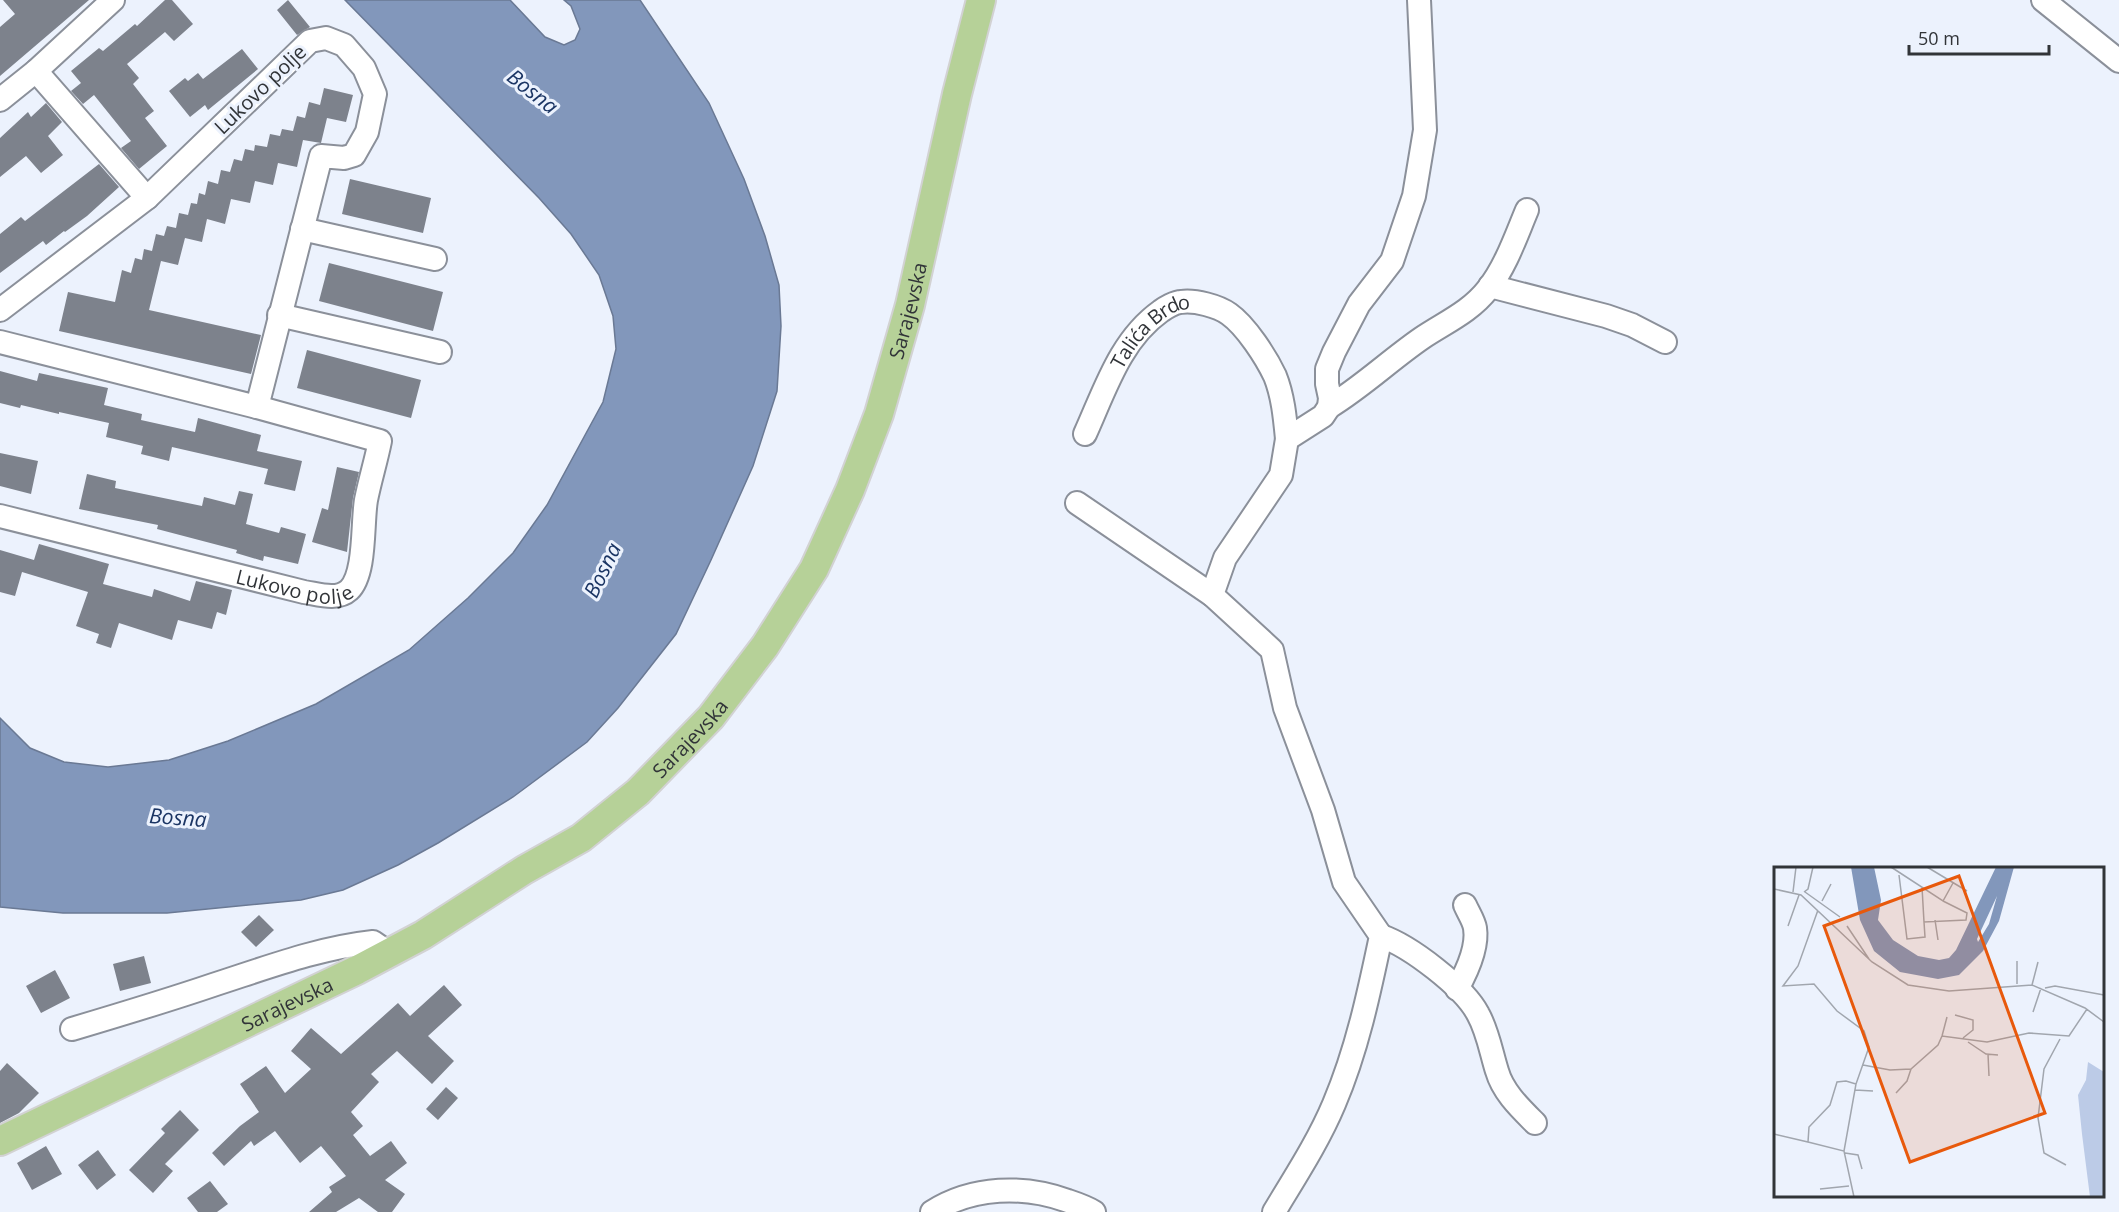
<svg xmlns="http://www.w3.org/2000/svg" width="2119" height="1212" font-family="'Open Sans',sans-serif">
	<rect width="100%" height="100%" fill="#ecf2fd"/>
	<path fill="#8297bb" stroke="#6a7994" stroke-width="1.5" d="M 345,0 L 510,0 L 545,37 L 564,45 L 575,40 L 580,29 L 571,6 L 564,0 L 640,0 L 709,103 L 744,179 L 765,236 L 779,285 L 781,326 L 777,391 L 753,466 L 711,560 L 676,634 L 618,708 L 587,742 L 513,797 L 438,843 L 398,865 L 343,890 L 301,900 L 167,913 L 63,913 L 0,907 L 0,718 L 30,748 L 64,762 L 108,767 L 169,760 L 228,741 L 316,704 L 409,650 L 468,598 L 513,553 L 547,505 L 603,402 L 616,349 L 613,316 L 599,275 L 571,234 L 539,198 Z"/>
	<path fill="#7d828c" d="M 3,0 L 89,0 L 0,76 L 0,27 L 15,14 Z
		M 165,0 L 172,0 L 193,24 L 174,41 L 165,32 L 127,64 L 139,78 L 133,84 L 154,111 L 145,118 L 167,146 L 139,169 L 121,148 L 131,141 L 94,95 L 83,104 L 71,91 L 81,83 L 71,71 L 99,48 L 103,51 L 135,24 L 137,26 Z
		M 288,0 L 310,27 L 297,35 L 277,10 Z
		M 242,49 L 258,69 L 208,110 L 205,105 L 190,117 L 169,91 L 185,78 L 188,81 L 198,73 L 203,79 Z
		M 324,88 L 353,95 L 346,122 L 327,118 L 321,143 L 303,140 L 297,167 L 278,163 L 273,185 L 255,181 L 250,203 L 231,199 L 225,224 L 207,219 L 202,242 L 185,238 L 178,265 L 161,261 L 149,310 L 261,335 L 251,374 L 59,331 L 68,292 L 115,302 L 122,270 L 131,273 L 135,258 L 142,260 L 144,249 L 152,251 L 156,234 L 164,236 L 167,226 L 176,228 L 179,213 L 188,215 L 191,203 L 197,204 L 199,193 L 205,195 L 208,181 L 218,184 L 221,170 L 230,172 L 234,159 L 242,161 L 245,149 L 254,151 L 255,145 L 267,147 L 270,134 L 280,136 L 282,129 L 293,131 L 297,116 L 305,118 L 309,102 L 320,105 Z
		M 46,103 L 62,122 L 48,136 L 63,155 L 41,173 L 26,156 L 0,177 L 0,138 L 28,112 L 31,117 Z
		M 99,164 L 119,187 L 87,216 L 65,232 L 64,231 L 46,245 L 43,241 L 0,273 L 0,234 L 21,217 L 25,221 Z
		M 350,179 L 431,198 L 423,233 L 342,214 Z
		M 329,263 L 443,292 L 433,331 L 319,301 Z
		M 307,350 L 421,380 L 411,418 L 297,388 Z
		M 0,371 L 37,381 L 39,373 L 108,388 L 104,405 L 142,414 L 141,420 L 195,432 L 198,418 L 261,435 L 257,451 L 302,461 L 295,491 L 264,484 L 268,469 L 172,447 L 169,461 L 141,454 L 143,446 L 106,437 L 109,423 L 59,412 L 59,414 L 21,405 L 20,408 L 0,403 Z
		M 0,453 L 38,461 L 31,494 L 0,486 Z
		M 337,467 L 359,472 L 353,498 L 347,552 L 312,542 L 322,508 L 328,510 Z
		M 87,474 L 116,481 L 115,488 L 202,506 L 204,497 L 235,505 L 239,491 L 253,494 L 246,524 L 279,533 L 281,527 L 306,534 L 298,564 L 264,556 L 263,561 L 236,553 L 237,550 L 157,529 L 158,525 L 79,509 Z
		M 39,544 L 109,564 L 103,584 L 152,597 L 154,589 L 190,601 L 196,581 L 232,590 L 226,615 L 217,612 L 212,629 L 178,620 L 172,640 L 119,623 L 111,648 L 96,643 L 99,634 L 76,626 L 88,592 L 22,572 L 15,596 L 0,592 L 0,550 L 34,560 Z
		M 259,915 L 274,930 L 256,947 L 241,932 Z
		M 144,956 L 151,983 L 120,991 L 113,964 Z
		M 55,970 L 70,998 L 41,1013 L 26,986 Z
		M 444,985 L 462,1005 L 428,1036 L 454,1061 L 432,1084 L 397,1051 L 371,1074 L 379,1082 L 351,1112 L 363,1126 L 353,1135 L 370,1156 L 391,1141 L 407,1163 L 385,1180 L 405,1194 L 392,1212 L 378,1212 L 359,1198 L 336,1212 L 309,1212 L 332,1192 L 329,1187 L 346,1176 L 321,1146 L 300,1163 L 275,1131 L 254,1146 L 251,1141 L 224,1166 L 212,1153 L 240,1126 L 259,1112 L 240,1084 L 266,1066 L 285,1093 L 311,1069 L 291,1051 L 311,1028 L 341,1054 L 398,1003 L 410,1016 Z
		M 7,1063 L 39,1093 L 19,1113 L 0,1123 L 0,1071 Z
		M 446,1087 L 458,1098 L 438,1120 L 426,1109 Z
		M 180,1110 L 199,1130 L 165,1164 L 173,1171 L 153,1193 L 129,1170 L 165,1133 L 161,1129 Z
		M 46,1146 L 62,1174 L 32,1190 L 17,1163 Z
		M 98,1150 L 116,1175 L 97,1190 L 78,1165 Z
		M 210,1181 L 228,1204 L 217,1212 L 198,1212 L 187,1198 Z"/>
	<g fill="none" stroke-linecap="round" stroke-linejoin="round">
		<defs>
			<g id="minor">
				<path d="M 2043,0 L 2119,61"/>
				<path d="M 0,100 L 36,71 L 113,0"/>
				<path d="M 302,229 L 435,259"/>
				<path d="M 1490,286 L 1606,316 L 1632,325 L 1665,342"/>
				<path d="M 0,310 L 147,198 L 36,71"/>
				<path d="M 279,315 L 440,352"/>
				<path d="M 0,342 L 257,407 L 321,156 L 344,158 L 354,155 L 367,132 L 375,94 L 364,68 L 344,45 L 326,38 L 310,41 L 147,198"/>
				<path d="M 1329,407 C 1362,387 1390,360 1422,338 C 1446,322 1470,312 1488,289 C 1506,266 1516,236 1527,210"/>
				<path id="s1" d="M 1085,434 C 1105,390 1120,340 1161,311 C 1165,308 1175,302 1181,302 C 1195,300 1218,306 1229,314 C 1246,326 1266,357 1275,376 C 1283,396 1285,418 1287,439"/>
				<path d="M 1077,503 L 1212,595"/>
				<path id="s2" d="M 0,516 L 304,592 C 318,594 337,601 349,590 C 366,574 362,523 366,500 C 370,480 376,461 380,441 L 257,407"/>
				<path d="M 1381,936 C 1410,946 1464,987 1478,1014 C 1488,1032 1491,1052 1497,1071 C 1503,1092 1520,1108 1535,1123"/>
				<path d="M 1457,989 C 1466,973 1478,947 1475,928 C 1474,921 1468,912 1465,905"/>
				<path d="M 72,1029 C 119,1015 166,1001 213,985 C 266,968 318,948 373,942 L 389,953"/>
				<path d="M 932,1212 C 973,1186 1024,1185 1068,1201 C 1077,1204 1086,1207 1094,1212"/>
				<path d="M 1274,1212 C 1295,1177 1318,1142 1334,1104 C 1357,1050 1369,993 1381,936 L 1344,882 L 1323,810 L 1285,708 L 1272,650 L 1212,595 L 1225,558 L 1281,475 L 1287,439 L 1323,416 L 1329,407 L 1330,398 L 1327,384 L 1327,369 L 1334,352 L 1359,304 L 1392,261 L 1414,196 L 1425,130 L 1419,0"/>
			</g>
			<g id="major">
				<path id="s3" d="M 0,1141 L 357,970 L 423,935 L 524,870 L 581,838 L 638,792 L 711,717 L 765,646 L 814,569 L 850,490 L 879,414 L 910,305 L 957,94 L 981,0"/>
			</g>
		</defs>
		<use href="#minor" stroke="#8b909a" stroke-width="26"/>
		<use href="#major" stroke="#d2d2d3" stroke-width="32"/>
		<use href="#minor" stroke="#fff" stroke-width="22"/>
		<use href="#major" stroke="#b6d198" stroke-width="28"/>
	</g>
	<g text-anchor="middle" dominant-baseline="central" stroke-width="6" stroke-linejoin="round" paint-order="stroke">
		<g font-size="20" fill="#313438" stroke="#ecf2fd">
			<text transform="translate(260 89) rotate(-44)">Lukovo polje</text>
			<text stroke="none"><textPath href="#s3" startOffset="1290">Sarajevska</textPath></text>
			<text stroke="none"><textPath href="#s1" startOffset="126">Talića Brdo</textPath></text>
			<text stroke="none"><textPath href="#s2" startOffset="303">Lukovo polje</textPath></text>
			<text stroke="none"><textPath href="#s3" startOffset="804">Sarajevska</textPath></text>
			<text stroke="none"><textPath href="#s3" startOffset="318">Sarajevska</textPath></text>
		</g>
		<g font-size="21" font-style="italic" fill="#1b3564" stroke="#ecf2fd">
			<text transform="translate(533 91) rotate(38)">Bosna</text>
			<text transform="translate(602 570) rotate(-64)">Bosna</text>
			<text transform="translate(178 817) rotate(4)">Bosna</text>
		</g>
	</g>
	<g transform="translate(1774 867)">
		<rect width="330" height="330" fill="#ecf2fd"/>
		<path d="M 314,195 L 330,205 L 330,330 L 316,330 L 308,267 L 304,228 L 312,213 Z" fill="#bccbe7"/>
		<path d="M 77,0 L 100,0 L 107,33 L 104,53 L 119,73 L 144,89 L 165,93 L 175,91 L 182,83 L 222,0 L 240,0 L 225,54 L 209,84 L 185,108 L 164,112 L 126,105 L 100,84 L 86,53 ZM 223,29 L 215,57 L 204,75 L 203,72 Z" fill="#8297bb" fill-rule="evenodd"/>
		<path fill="none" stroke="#a1a6ae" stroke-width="1.5" d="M 117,0 L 169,34 L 179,16M 153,0 L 193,24M 125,8 L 133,72 L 151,70 L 150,55M 148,20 L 150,55 L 192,53 L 193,46 L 169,34M 0,22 L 27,28 L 98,95 L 134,118 L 175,124 L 258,118 L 311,141 L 330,155M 19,25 L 22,0M 30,25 L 34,22 L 39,0M 31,25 L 66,50M 48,34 L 57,17M 44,43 L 24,99 L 9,119 L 40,117 L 63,144 L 90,164 L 95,180 L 82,217M 161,53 L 164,73M 14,59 L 25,28M 73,59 L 95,92M 243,94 L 243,117M 258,118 L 264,95M 271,121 L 281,119 L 330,128M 259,145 L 267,121M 181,148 L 199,153 L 199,163 L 189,171M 168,169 L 173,150M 286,172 L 270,202 L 264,251 L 270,286 L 292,298M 194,175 L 212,187 L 224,188M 214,187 L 215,209M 89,198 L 116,203 L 137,202 L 164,178 L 168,169 L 213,175 L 255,166 L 295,169 L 313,142M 81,223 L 99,224M 122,226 L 133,214 L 137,202M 0,267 L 34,275 L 35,260 L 56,238 L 63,215 L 72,214 L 82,217 L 70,284M 34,275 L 70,284 L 80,330M 71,286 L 84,288 L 88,302M 46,322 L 75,319"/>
		<path fill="#e8590c" fill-opacity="0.15" stroke="#e8590c" stroke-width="3" d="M 185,9 L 271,246 L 136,295 L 50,59 Z"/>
		<rect width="330" height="330" fill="none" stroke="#313438" stroke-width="3"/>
	</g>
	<path d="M1909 45v9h140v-9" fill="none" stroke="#313438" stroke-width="3"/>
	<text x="1918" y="45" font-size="18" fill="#313438" stroke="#ecf2fd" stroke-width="4.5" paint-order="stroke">50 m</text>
</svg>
